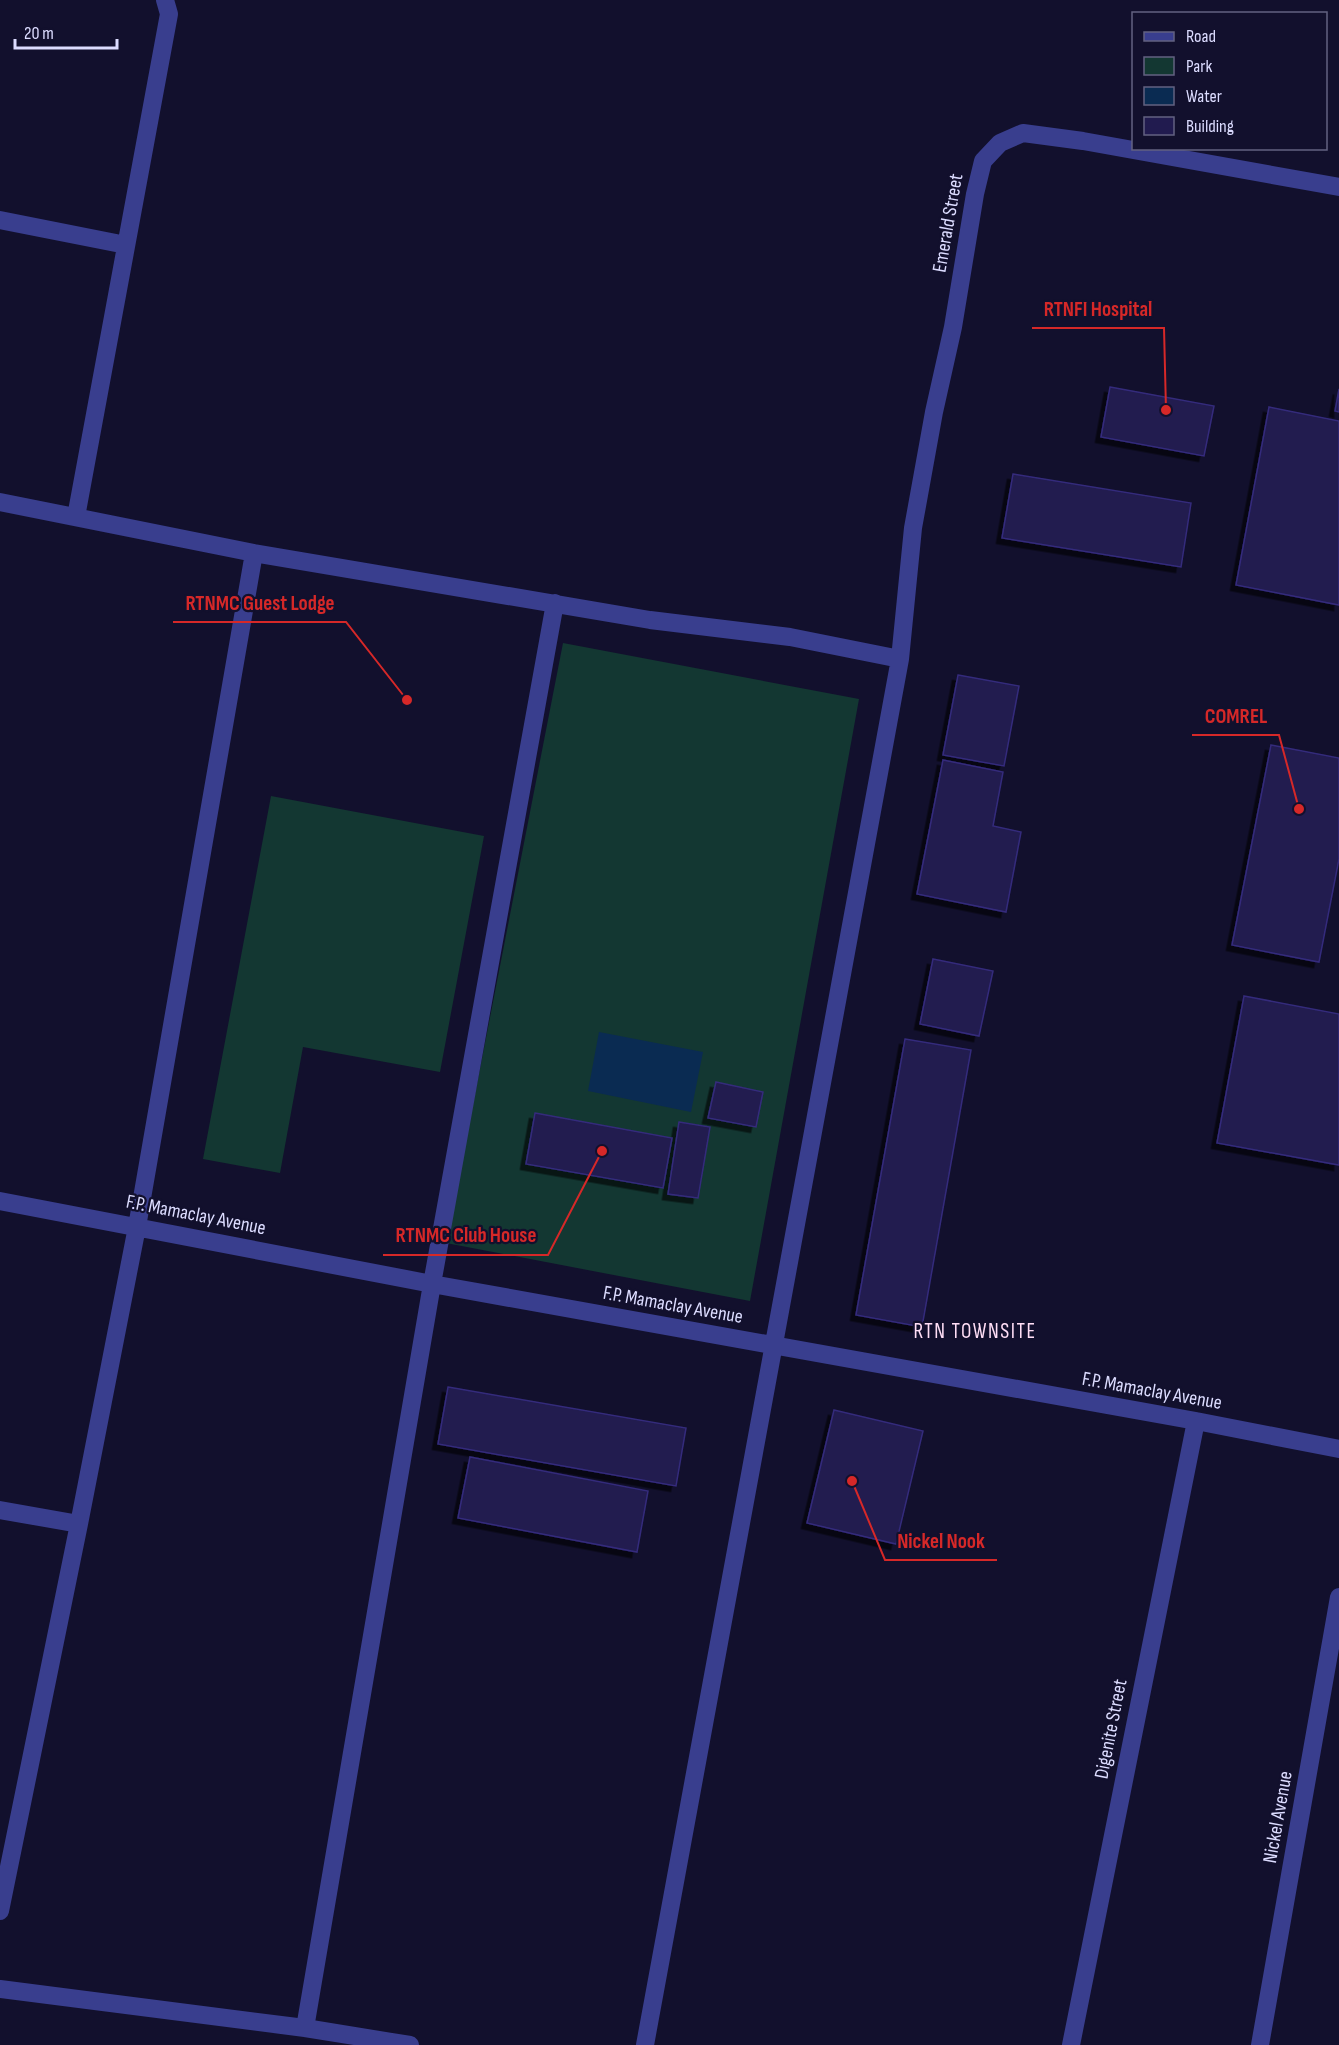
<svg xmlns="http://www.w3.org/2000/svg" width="1339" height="2045" font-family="'Sofia Sans Condensed',sans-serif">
	<defs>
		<filter id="shadow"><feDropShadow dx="-5.5" dy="5.5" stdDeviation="0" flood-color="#0009"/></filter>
	</defs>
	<rect width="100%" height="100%" fill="#12102d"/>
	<path fill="#133732" d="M 563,643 L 859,699 L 750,1301 L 446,1243 Z
		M 271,796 L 484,836 L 440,1072 L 303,1047 L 280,1173 L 203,1159 Z"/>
	<path fill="#0a2b52" d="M 599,1032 L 703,1052 L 691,1112 L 588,1091 Z"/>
	<path fill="#211b4f" stroke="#342c7c" stroke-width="1.5" filter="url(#shadow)" d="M 1110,387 L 1214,406 L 1204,456 L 1101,437 Z
		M 1339,389 L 1339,412 L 1335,411 Z
		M 1269,407 L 1339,421 L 1339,605 L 1236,585 Z
		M 1013,474 L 1191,503 L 1181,567 L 1002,538 Z
		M 958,675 L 1019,686 L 1004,766 L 943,755 Z
		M 1271,745 L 1339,758 L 1339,859 L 1319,962 L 1232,945 Z
		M 943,760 L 1003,772 L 993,826 L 1021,832 L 1006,912 L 917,894 Z
		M 933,959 L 993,971 L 979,1036 L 920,1024 Z
		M 1244,996 L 1339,1014 L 1339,1165 L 1217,1143 Z
		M 905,1039 L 971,1050 L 922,1327 L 856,1315 Z
		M 716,1082 L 763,1092 L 756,1127 L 708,1118 Z
		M 535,1113 L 672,1138 L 663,1188 L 526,1164 Z
		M 679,1122 L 710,1127 L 698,1198 L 668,1194 Z
		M 448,1387 L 686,1428 L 676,1486 L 438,1444 Z
		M 834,1410 L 923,1431 L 896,1544 L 807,1523 Z
		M 470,1457 L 648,1491 L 637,1552 L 458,1518 Z"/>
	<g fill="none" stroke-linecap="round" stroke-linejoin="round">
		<path stroke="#393e8e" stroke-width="18" d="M 0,220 L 126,245
			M 0,502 L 254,553 L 650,620 L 790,637 L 900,659
			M 76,517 L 169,14 L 165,0
			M 0,1201 L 432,1284 L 1196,1421 L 1339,1449
			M 0,1510 L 79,1524
			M 0,1911 L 79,1524 L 137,1227 L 254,553
			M 0,1989 L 305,2028 L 410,2045
			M 305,2028 L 432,1284 L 555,603
			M 645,2045 L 900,659 L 913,528 L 934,412 L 953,327 L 975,194 L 983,161 L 1000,143 L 1023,133 L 1083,141 L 1339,187
			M 1071,2045 L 1196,1421
			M 1260,2045 L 1339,1597"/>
	</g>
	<g text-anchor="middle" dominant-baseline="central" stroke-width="4.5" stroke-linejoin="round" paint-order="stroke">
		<g font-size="20" fill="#dcdcff" stroke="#12102d">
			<text transform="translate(948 223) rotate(-80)">Emerald Street</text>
			<text transform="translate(196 1215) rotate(11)">F.P. Mamaclay Avenue</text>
			<text transform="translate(673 1305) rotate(10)">F.P. Mamaclay Avenue</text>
			<text transform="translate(1152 1391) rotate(10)">F.P. Mamaclay Avenue</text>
			<text transform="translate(1111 1729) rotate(-79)">Digenite Street</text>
			<text transform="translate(1278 1817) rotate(-80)">Nickel Avenue</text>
		</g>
		<g font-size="21" letter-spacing="1.5" fill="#ffdef6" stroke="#12102d">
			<text x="975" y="1331">RTN TOWNSITE</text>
		</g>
	</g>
	<path fill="none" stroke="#d62828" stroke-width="2" d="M1166 410L1164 328H1032M407 700L346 622H173M1299 809L1279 735H1192M602 1151L548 1255H383M852 1481L885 1560H997"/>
	<g fill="#d62828" stroke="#12102d" stroke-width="2">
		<circle cx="1166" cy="410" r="6"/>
		<circle cx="407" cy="700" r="6"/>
		<circle cx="1299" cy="809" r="6"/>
		<circle cx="602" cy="1151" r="6"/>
		<circle cx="852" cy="1481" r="6"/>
	</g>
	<g font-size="21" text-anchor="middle" font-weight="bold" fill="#d62828" stroke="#12102d" stroke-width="4.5" stroke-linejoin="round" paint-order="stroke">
		<text x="1098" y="316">RTNFI Hospital</text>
		<text x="260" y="610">RTNMC Guest Lodge</text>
		<text x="1236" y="723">COMREL</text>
		<text x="466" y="1242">RTNMC Club House</text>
		<text x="941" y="1548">Nickel Nook</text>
	</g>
	<rect x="1132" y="12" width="195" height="138" fill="#12102d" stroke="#636281" stroke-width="1.5"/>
	<rect x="1144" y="32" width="30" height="9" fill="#393e8e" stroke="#636281" stroke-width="1.5"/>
	<text x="1186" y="42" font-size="18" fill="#dcdcff">Road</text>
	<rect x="1144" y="57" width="30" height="18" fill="#133732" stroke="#636281" stroke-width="1.5"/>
	<text x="1186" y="72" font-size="18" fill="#dcdcff">Park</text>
	<rect x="1144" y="87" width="30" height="18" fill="#0a2b52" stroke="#636281" stroke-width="1.5"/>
	<text x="1186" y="102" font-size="18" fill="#dcdcff">Water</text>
	<rect x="1144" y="117" width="30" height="18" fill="#211b4f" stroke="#636281" stroke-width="1.5"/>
	<text x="1186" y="132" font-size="18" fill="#dcdcff">Building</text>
	<path d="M15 39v9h102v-9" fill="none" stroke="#dcdcff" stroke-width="3"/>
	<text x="24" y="39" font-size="18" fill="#dcdcff" stroke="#12102d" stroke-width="4.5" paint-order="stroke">20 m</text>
</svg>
